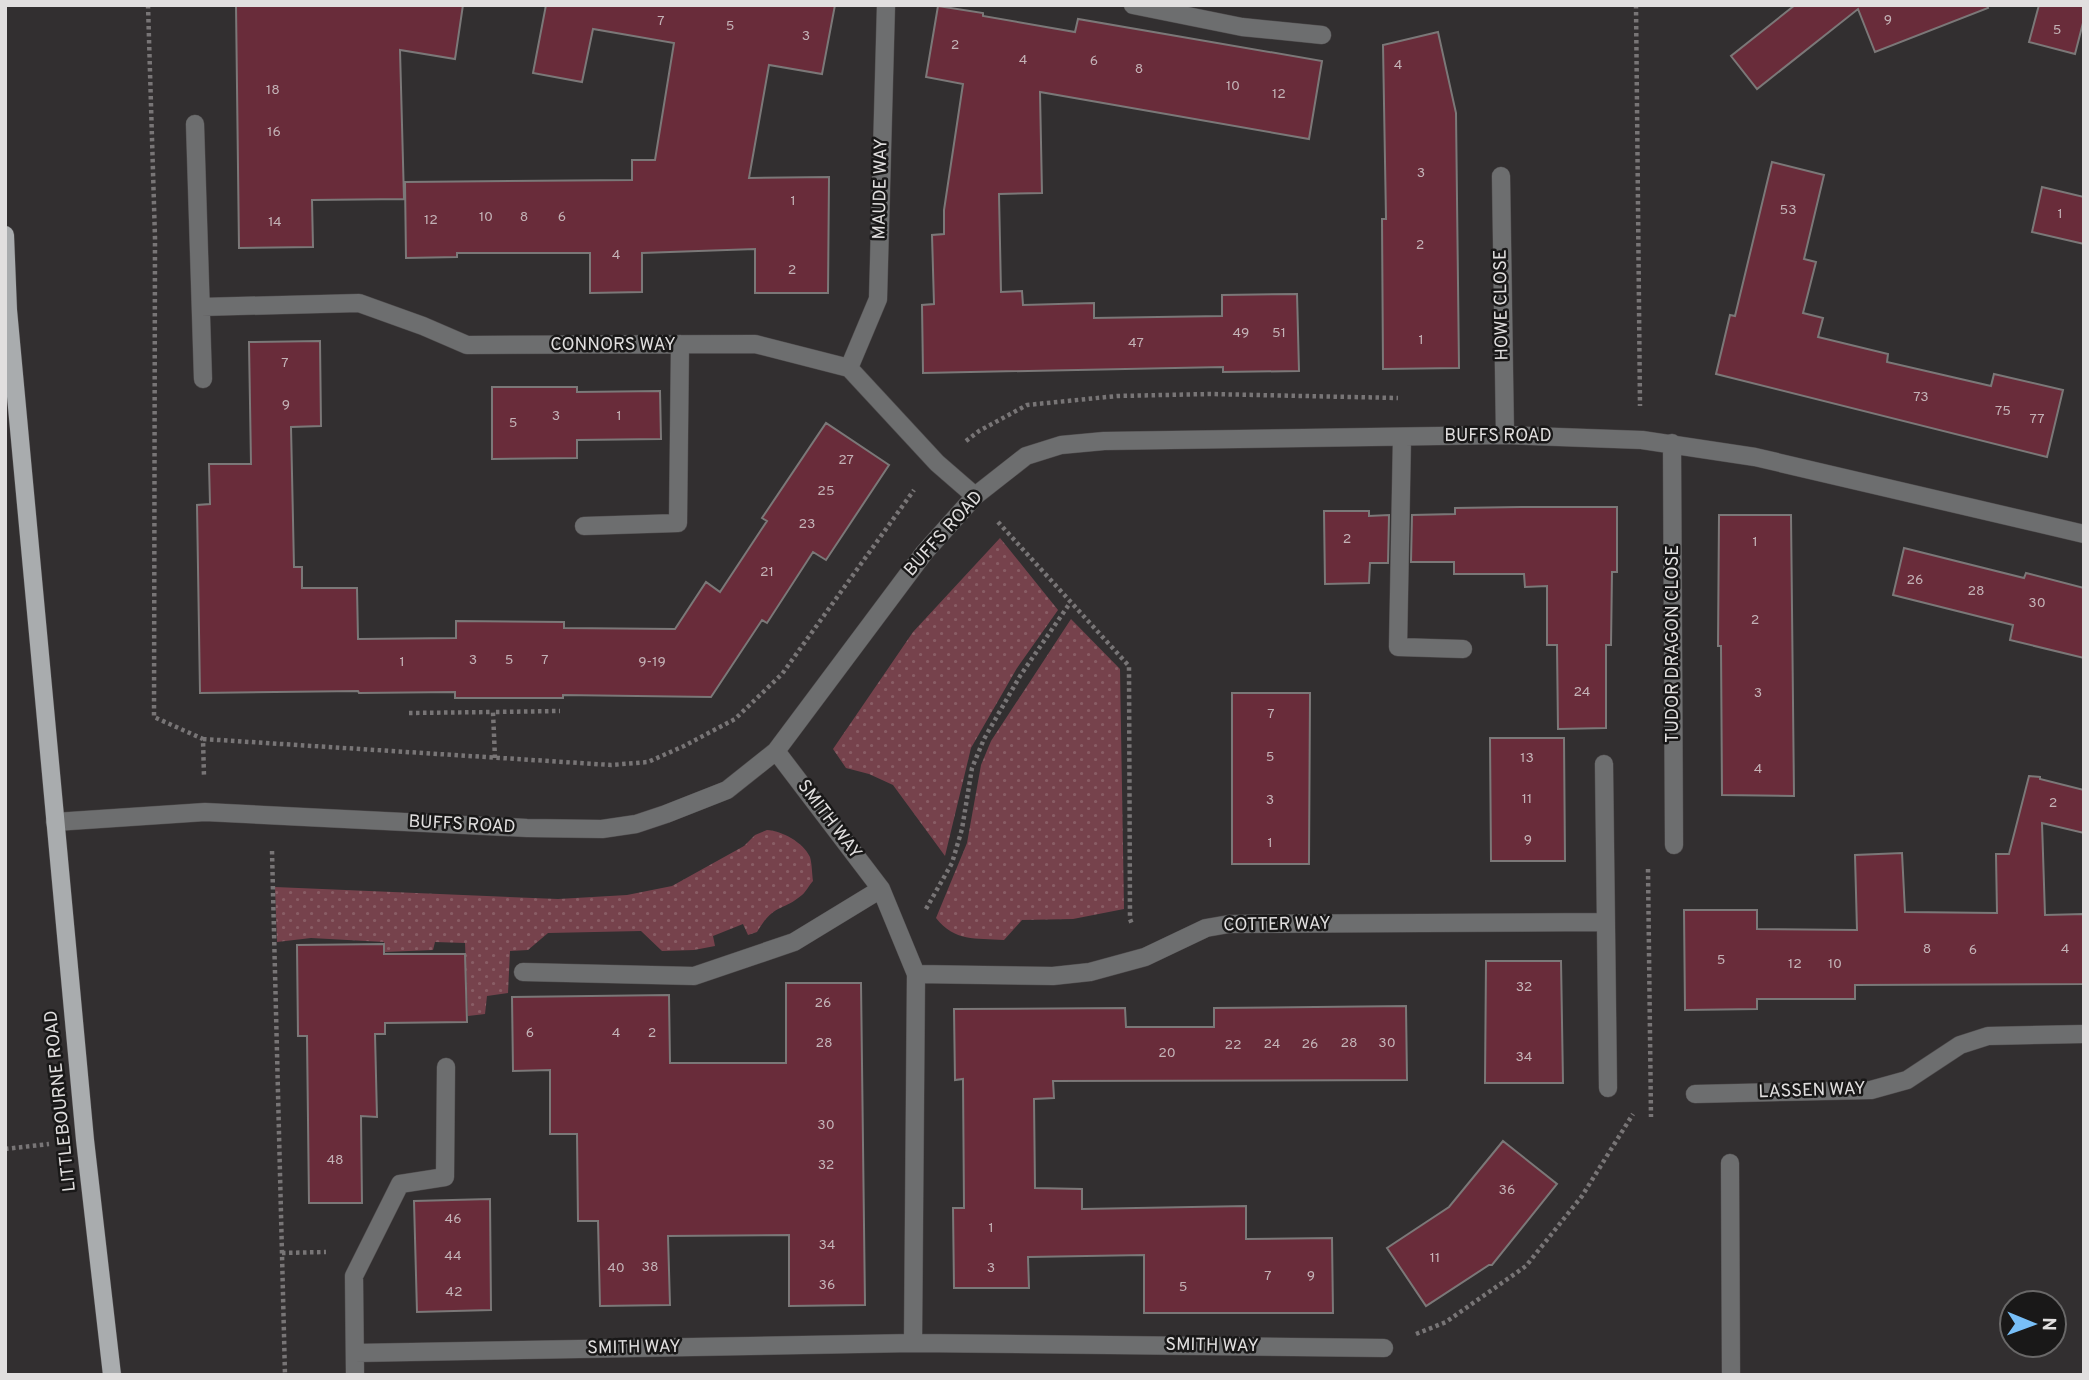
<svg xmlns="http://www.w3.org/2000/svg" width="2089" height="1380" font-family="Overpass,sans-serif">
	<defs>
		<pattern id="grass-dots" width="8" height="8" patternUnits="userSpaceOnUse" patternTransform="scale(1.75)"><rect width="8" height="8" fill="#76424c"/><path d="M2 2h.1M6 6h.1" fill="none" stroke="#895d65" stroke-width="1.8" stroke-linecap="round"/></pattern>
	</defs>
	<rect width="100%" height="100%" fill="#322f30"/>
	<path fill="url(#grass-dots)" d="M 1000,538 L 1058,610 L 1017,668 L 971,748 L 945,856 L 893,785 L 869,774 L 846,768 L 833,749 L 913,632 Z
		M 1071,619 L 1120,669 L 1124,909 L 1073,919 L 1022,920 L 1004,940 C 975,938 955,942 936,918 L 967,843 L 981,765 L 991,741 Z
		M 767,830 C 782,831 803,842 810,857 C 812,864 812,874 813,881 C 809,885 806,892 802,895 C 782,912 774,903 757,932 L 748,935 L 743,924 L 713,936 L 715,946 L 694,950 L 662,951 L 641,931 L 548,933 L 528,950 L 510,951 L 508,993 L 487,996 L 485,1014 L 468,1016 L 465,943 L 435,942 L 433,950 L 385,952 L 384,942 L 311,938 L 277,942 L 275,887 L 558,899 L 627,895 L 672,886 L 744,846 L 755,835 Z"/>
	<path fill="#692c3a" stroke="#7b7878" stroke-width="2" d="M 236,5 L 463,5 L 455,59 L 400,50 L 404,199 L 312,200 L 313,247 L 239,248 Z
		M 546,5 L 835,5 L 822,74 L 769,65 L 749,178 L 829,177 L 828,293 L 755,293 L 755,249 L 642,253 L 642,292 L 590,293 L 590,253 L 457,253 L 457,257 L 406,258 L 405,182 L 632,180 L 632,160 L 655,160 L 674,43 L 593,29 L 582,82 L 533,73 Z
		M 1795,5 L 1987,5 L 1988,8 L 1875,52 L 1858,9 L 1757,89 L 1731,56 Z
		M 2039,5 L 2084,5 L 2084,19 L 2075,54 L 2029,42 Z
		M 938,6 L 983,13 L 983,16 L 1075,32 L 1078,19 L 1322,61 L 1309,139 L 1040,92 L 1042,193 L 999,194 L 1001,292 L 1022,291 L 1023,305 L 1094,303 L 1094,318 L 1222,316 L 1222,295 L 1297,294 L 1299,371 L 1223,372 L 1223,367 L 923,373 L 922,305 L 934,304 L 932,235 L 944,234 L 944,210 L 963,84 L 926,77 Z
		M 1438,32 L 1456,113 L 1459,368 L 1383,369 L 1382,219 L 1386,219 L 1383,45 Z
		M 1772,162 L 1824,175 L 1804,259 L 1816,262 L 1803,313 L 1823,318 L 1818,337 L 1888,354 L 1887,362 L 1991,386 L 1994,374 L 2063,390 L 2047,457 L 1716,374 L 1730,315 L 1735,316 Z
		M 2042,187 L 2084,197 L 2084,244 L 2032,232 Z
		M 320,341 L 321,426 L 291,427 L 294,567 L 302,567 L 302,588 L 357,588 L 358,639 L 456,638 L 456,621 L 564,622 L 564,628 L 675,629 L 706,582 L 720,592 L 767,521 L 762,518 L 826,423 L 889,465 L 826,560 L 813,552 L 767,623 L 762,620 L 711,697 L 563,695 L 563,698 L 455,698 L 455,692 L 359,693 L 358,691 L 200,693 L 197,505 L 210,504 L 209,464 L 251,464 L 249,342 Z
		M 492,387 L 577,387 L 577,392 L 660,391 L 661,439 L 577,440 L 577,458 L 492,459 Z
		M 1521,507 L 1617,507 L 1617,572 L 1612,572 L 1611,645 L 1606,645 L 1606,728 L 1558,729 L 1557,645 L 1547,645 L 1547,586 L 1525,587 L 1524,574 L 1454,574 L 1454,562 L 1411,562 L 1412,515 L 1455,514 L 1455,508 Z
		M 1324,511 L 1369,511 L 1369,516 L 1389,515 L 1388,563 L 1370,563 L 1369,583 L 1325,584 Z
		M 1719,515 L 1791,515 L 1794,796 L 1722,795 L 1721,646 L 1718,646 Z
		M 1904,548 L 2024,578 L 2026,573 L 2084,588 L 2084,658 L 2010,640 L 2013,625 L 1893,595 Z
		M 1232,693 L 1310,693 L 1309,864 L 1232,864 Z
		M 1490,738 L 1564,738 L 1565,861 L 1491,861 Z
		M 2029,776 L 2040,777 L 2040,779 L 2084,790 L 2084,833 L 2042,823 L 2045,915 L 2084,914 L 2084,984 L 1855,985 L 1855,999 L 1757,999 L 1757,1009 L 1685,1010 L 1684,910 L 1757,910 L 1757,929 L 1857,930 L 1855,855 L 1902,853 L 1905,912 L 1997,913 L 1996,854 L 2009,854 Z
		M 384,944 L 384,954 L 465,954 L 467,1022 L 385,1023 L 385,1034 L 375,1034 L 377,1117 L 361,1116 L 362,1203 L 309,1203 L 307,1036 L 298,1036 L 297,945 Z
		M 1486,961 L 1561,961 L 1563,1083 L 1485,1083 Z
		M 786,983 L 861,983 L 865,1305 L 789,1306 L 789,1235 L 668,1236 L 670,1305 L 600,1306 L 598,1221 L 578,1221 L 577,1134 L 550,1134 L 550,1070 L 513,1071 L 512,997 L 669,995 L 670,1063 L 786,1063 Z
		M 1406,1006 L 1407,1080 L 1053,1081 L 1054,1098 L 1034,1099 L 1035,1188 L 1082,1189 L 1082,1209 L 1246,1206 L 1246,1239 L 1332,1238 L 1333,1313 L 1144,1313 L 1144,1255 L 1028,1257 L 1029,1288 L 954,1288 L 953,1208 L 964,1208 L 963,1079 L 955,1080 L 954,1009 L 1125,1008 L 1126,1027 L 1214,1027 L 1214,1008 Z
		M 1503,1141 L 1557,1184 L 1492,1265 L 1489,1265 L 1426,1306 L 1387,1248 L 1449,1207 Z
		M 490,1199 L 491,1310 L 417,1312 L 414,1201 Z"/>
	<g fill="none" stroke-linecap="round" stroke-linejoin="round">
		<defs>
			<path id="minor" d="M 1133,5 L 1242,27 L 1322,35
				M 195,124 L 203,379
				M 1501,176 L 1505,435
				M 201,307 L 359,303 L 423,326 L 467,345 L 755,344 L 849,368 L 937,463 L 975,496
				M 849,368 L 878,299 L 886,5
				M 1402,437 L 1398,647 L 1463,649
				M 1672,443 L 1674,845
				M 584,526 L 678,523 L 680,344
				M 776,751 L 881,889 L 916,974 L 913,1343
				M 1604,764 L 1608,1088
				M 55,822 L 205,812 L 527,828 L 602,829 L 636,824 L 666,814 L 727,790 L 776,751 L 924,553 L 975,496 L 1026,456 L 1061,445 L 1104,441 L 1505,435 L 1642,440 L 1755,457 L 2084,534
				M 523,972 L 694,976 L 794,942 L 881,889
				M 916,974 L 1053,976 L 1090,972 L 1145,957 L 1206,928 L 1229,924 L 1606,922
				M 1695,1094 L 1871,1090 L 1907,1080 L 1960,1045 L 1988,1036 L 2084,1034
				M 1730,1163 L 1731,1375
				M 355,1353 L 913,1343 L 1384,1348
				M 355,1375 L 354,1276 L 400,1184 L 445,1177 L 446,1067"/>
			<path id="major" d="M 5,235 L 8,310 L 85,1140 L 112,1375"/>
		</defs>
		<use href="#minor" stroke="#4e4b4c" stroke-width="19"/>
		<use href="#major" stroke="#4e4b4c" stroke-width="19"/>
		<path stroke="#787576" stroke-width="4.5" stroke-dasharray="3.5 3.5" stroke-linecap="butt" d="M 148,5 L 155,238 L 154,717 L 203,739 L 204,777
			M 1636,5 L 1640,406
			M 966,441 L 979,431 L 1027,405 L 1117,396 L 1210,394 L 1398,398
			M 998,522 L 1129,666 L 1130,919 L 1132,924
			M 409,713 L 493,712
			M 203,739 L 611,765 L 648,762 L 684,746 L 735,719 L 782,674 L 914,490
			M 495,758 L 493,712 L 560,711
			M 272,851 L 285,1375
			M 1648,869 L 1651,1117
			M 926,909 L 952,863 L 962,829 L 972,768 L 984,739 L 1020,676 L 1070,603
			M 5,1149 L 49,1144
			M 282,1253 L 326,1252
			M 1416,1334 L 1446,1322 L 1526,1266 L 1582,1196 L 1633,1114"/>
		<use href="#minor" stroke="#6d6e6f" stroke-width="18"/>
		<use href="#major" stroke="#a9acae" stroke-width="18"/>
	</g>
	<g text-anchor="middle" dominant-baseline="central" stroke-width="5" stroke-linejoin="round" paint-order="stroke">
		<g font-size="14" fill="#c3b2b6">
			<text x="1888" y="20">9</text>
			<text x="661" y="21">7</text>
			<text x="730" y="26">5</text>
			<text x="2057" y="30">5</text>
			<text x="806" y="36">3</text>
			<text x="955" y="45">2</text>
			<text x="1023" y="60">4</text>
			<text x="1094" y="61">6</text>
			<text x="1398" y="65">4</text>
			<text x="1139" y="69">8</text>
			<text x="1233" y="86">10</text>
			<text x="273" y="90">18</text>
			<text x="1279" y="94">12</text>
			<text x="274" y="132">16</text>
			<text x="1421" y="173">3</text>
			<text x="793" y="201">1</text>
			<text x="1788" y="210">53</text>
			<text x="2060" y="214">1</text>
			<text x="486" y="217">10</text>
			<text x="524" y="217">8</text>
			<text x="562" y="217">6</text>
			<text x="431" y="220">12</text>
			<text x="275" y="222">14</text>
			<text x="1420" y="245">2</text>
			<text x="616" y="255">4</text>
			<text x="792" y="270">2</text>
			<text x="1241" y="333">49</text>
			<text x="1279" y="333">51</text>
			<text x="1421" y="340">1</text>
			<text x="1136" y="343">47</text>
			<text x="285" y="363">7</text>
			<text x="1921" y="397">73</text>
			<text x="286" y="405">9</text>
			<text x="2003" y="411">75</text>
			<text x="556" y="416">3</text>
			<text x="619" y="416">1</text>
			<text x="2037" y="419">77</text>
			<text x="513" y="423">5</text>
			<text x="846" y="460">27</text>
			<text x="826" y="491">25</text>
			<text x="807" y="524">23</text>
			<text x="1347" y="539">2</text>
			<text x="1755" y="542">1</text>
			<text x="767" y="572">21</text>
			<text x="1915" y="580">26</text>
			<text x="1976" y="591">28</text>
			<text x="2037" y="603">30</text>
			<text x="1755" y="620">2</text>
			<text x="473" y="660">3</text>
			<text x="509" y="660">5</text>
			<text x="545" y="660">7</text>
			<text x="402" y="662">1</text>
			<text x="652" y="662">9-19</text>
			<text x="1582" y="692">24</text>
			<text x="1758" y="693">3</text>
			<text x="1271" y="714">7</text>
			<text x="1270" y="757">5</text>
			<text x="1527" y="758">13</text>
			<text x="1758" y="769">4</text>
			<text x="1527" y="799">11</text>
			<text x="1270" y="800">3</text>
			<text x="2053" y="803">2</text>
			<text x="1528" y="840">9</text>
			<text x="1270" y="843">1</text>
			<text x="1927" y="949">8</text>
			<text x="2065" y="949">4</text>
			<text x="1973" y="950">6</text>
			<text x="1721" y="960">5</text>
			<text x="1795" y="964">12</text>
			<text x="1835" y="964">10</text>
			<text x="1524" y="987">32</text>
			<text x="823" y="1003">26</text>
			<text x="530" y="1033">6</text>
			<text x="616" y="1033">4</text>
			<text x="652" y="1033">2</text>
			<text x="824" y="1043">28</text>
			<text x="1349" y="1043">28</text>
			<text x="1387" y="1043">30</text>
			<text x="1272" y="1044">24</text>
			<text x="1310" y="1044">26</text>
			<text x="1233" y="1045">22</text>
			<text x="1167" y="1053">20</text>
			<text x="1524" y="1057">34</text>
			<text x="826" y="1125">30</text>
			<text x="335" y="1160">48</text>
			<text x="826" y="1165">32</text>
			<text x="1507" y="1190">36</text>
			<text x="453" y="1219">46</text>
			<text x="991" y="1228">1</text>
			<text x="827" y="1245">34</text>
			<text x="453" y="1256">44</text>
			<text x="1435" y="1258">11</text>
			<text x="650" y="1267">38</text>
			<text x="616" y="1268">40</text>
			<text x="991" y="1268">3</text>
			<text x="1268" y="1276">7</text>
			<text x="1311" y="1276">9</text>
			<text x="827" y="1285">36</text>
			<text x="1183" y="1287">5</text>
			<text x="454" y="1292">42</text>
		</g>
		<g font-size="18" fill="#e1dfdf" stroke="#191818">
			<text transform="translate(881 189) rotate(-89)">MAUDE WAY</text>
			<text transform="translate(1502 305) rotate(-91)">HOWE CLOSE</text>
			<text x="613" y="345">CONNORS WAY</text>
			<text x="1498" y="436">BUFFS ROAD</text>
			<text transform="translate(944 534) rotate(-48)">BUFFS ROAD</text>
			<text transform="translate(1673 644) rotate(-90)">TUDOR DRAGON CLOSE</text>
			<text transform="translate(829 820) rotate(53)">SMITH WAY</text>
			<text transform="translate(462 825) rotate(3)">BUFFS ROAD</text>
			<text transform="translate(1277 925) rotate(-1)">COTTER WAY</text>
			<text transform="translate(1812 1091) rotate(-2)">LASSEN WAY</text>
			<text transform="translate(61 1101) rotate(-96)">LITTLEBOURNE ROAD</text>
			<text transform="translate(1212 1346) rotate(1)">SMITH WAY</text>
			<text transform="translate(634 1348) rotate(-1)">SMITH WAY</text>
		</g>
	</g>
	<rect width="2089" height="1380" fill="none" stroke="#e1dfdf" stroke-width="14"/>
	<g transform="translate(2033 1324) rotate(91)"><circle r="33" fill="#191818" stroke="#696868" stroke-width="2"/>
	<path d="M0-5L12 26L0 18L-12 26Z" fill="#78bff8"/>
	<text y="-10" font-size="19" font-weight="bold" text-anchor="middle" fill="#e1dfdf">N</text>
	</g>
</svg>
